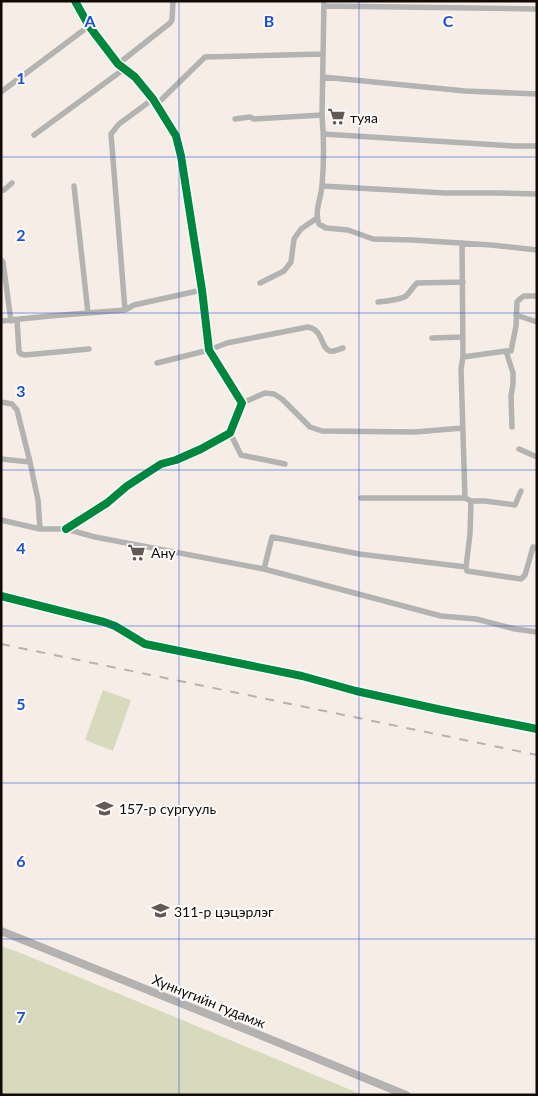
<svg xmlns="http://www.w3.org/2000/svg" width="538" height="1096" font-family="Lato,sans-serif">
	<rect width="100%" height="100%" fill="#f7ede7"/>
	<path fill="#d7dabd" d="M 103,690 L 131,700 L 113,751 L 85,740 Z
		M 1,946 L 23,954 L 363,1095 L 1,1095 Z"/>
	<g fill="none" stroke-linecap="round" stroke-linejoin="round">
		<path stroke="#b3b3b1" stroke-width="5.5" d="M 324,1 L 322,115 C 324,138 324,163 322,186 C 321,198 314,212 319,224 L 326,228 L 348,230 L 373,239 L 413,240 L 491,245 L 537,250
			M 324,6 L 537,9
			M 118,64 L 170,23 L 172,20 L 173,1
			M 323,77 L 465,91 L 537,94
			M 1,92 L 89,26
			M 156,105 L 205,57 L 323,54
			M 235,119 L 250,117 L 254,119 L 322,115
			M 323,134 L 514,146 L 537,146
			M 34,135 L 124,69
			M 74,186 L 88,313
			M 322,186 L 445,193 L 498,193 L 537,194
			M 1,191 L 4,190 L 12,183
			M 462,243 L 463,357 L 461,369 L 465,498 L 471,501 L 470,534 L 466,567 L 467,571 L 521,579 L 525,575 L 533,547 L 537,548
			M 1,260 L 3,262 L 11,321
			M 260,283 L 284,271 L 291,262 L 294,239 L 301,229 L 317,218
			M 378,302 C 385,301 401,300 406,296 C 410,292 413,287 417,283 L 463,282
			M 125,310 L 111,134 L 119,124 L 153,99
			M 516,315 L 537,322
			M 17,320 L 19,352 L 21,354 L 25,355 L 89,349
			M 1,321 L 50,316 L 125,310 L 134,305 L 202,290
			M 432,338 L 463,337
			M 463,357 L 506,351
			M 157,363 L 209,350 L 227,343 L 308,327 C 324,330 320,348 330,351 C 334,352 339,349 343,348
			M 1,402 L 12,404 L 17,410 L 30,462 L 38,500 L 40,529
			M 242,403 L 265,393 L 274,394 L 282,399 L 310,427 L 322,431 L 415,432 L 463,428
			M 512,427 L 511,396 L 513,384 L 513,373 L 506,351 L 511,351 L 516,326 L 517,302 L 521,298 L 524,296 L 537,296
			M 230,433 L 241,455 L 285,464
			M 519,449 L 537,457
			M 1,459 L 30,462
			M 361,498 L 465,498
			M 471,501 L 485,501 L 515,505 L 521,491
			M 1,520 L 40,529 L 66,529 L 95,537 L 264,569 L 441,616 L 476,619 L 515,629 L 537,632
			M 66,529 L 107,503 L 127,486 L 161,464 L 176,460 L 201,449 L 230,433 L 242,403 L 209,350 L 202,290 L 181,156 L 176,136 L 153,99 L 135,77 L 118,64 L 89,26 L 75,1
			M 264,569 L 272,537 L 359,554 L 466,567
			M 1,596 L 104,622 L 115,626 L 145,644 L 302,676 L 356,691 L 442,710 L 537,729"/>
		<path stroke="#b3b2b0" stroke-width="8" d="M 1,931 L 255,1033 L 406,1095"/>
		<path stroke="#b6b2af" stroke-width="2" stroke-dasharray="9 9" stroke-linecap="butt" d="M 1,644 L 537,755"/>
		<defs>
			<path id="cycleway" d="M 66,529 L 107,503 L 127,486 L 161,464 L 176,460 L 201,449 L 230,433 L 242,403 L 209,350 L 202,290 L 181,156 L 176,136 L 153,99 L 135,77 L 118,64 L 89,26 L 75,1
				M 1,596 L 104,622 L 115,626 L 145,644 L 302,676 L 356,691 L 442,710 L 537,729"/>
		</defs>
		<use href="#cycleway" stroke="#fcfcfc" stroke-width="11"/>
		<use href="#cycleway" stroke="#00873e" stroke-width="8"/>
	</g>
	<path fill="none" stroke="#1d4ed8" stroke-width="1" stroke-opacity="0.55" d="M 179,1 L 179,1095M 359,1 L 359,1095M 1,157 L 537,157M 1,313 L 537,313M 1,470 L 537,470M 1,626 L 537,626M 1,783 L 537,783M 1,939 L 537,939"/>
	<defs>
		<symbol id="supermarket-bare" viewBox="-9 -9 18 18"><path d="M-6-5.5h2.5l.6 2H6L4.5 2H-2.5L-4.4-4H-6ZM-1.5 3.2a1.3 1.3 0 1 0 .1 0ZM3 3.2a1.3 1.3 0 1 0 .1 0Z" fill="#635954" stroke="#fcfcfc" stroke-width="2.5" paint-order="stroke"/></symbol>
		<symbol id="school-bare" viewBox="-9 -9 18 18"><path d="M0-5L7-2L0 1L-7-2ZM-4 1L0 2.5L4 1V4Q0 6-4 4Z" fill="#635954" stroke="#fcfcfc" stroke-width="2.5" paint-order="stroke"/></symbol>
	</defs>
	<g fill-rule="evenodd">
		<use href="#supermarket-bare" x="324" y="104" width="25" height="25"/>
		<use href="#supermarket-bare" x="124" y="540" width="25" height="25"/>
		<use href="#school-bare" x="92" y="796" width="25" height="25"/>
		<use href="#school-bare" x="148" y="898" width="25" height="25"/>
	</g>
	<g text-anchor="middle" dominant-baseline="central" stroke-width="4" stroke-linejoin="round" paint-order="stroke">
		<g font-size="14" fill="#130905" stroke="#fcfcfc" text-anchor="start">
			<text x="350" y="117">туяа</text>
			<text x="151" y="552">Ану</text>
			<text x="119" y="808">157-р сургууль</text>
			<text x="174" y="911">311-р цэцэрлэг</text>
		</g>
		<g font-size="14" fill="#130905" stroke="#fcfcfc">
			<text transform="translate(209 1001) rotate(22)">Хүннүгийн гудамж</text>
		</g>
	</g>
	<g font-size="16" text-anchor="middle" font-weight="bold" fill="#1d4ed8" stroke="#fcfcfc" stroke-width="4" stroke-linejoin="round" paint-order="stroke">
		<text x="90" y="27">A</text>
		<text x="269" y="27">B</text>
		<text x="448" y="27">C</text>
		<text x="21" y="84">1</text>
		<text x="21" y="241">2</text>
		<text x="21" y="397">3</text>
		<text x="21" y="554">4</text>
		<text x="21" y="710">5</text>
		<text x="21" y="867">6</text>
		<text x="21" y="1023">7</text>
	</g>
	<rect width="538" height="1096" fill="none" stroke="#130905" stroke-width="5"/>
</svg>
